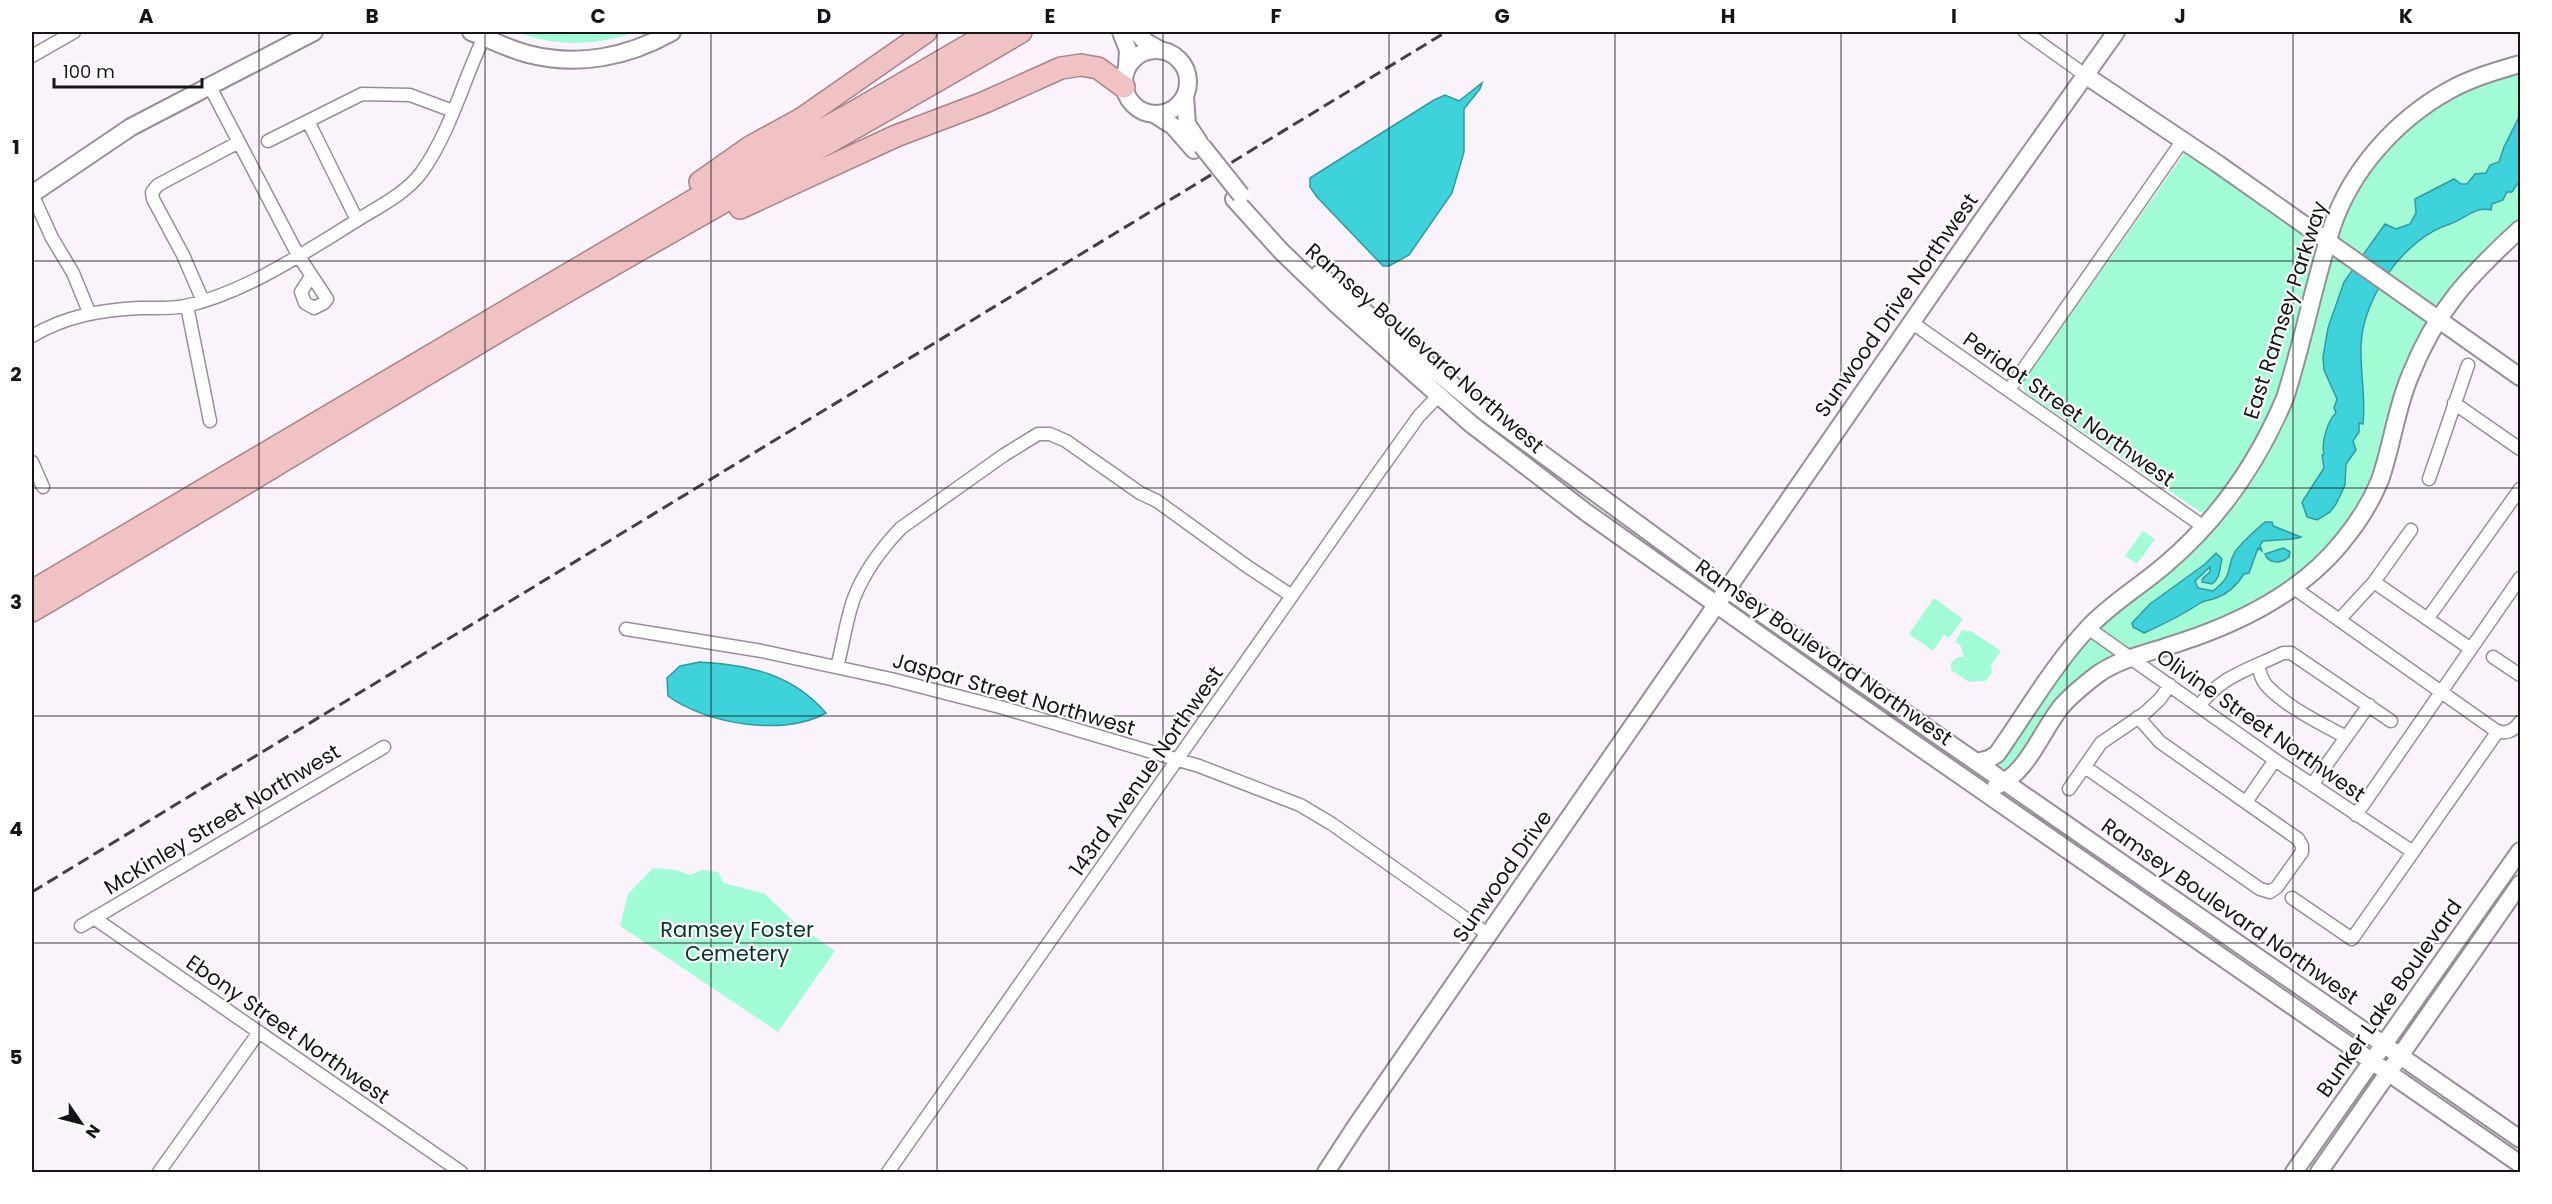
<svg xmlns="http://www.w3.org/2000/svg" width="2552" height="1204" font-family="Poppins,sans-serif">
	<rect width="100%" height="100%" fill="#fbf3fc"/>
	<path fill="#a2fcd5" d="M 517,32 L 635,32 C 597,46 555,47 517,32 Z
		M 2520,68 L 2520,221 L 2444,302 L 2371,489 L 2323,556 L 2254,607 L 2111,662 L 2009,770 L 1996,766 L 1994,762 L 2071,657 L 2259,459 L 2336,229 L 2377,156 L 2437,103 Z
		M 2184,154 L 2191,156 L 2315,242 L 2315,247 C 2305,303 2293,359 2270,412 C 2256,447 2232,479 2209,510 L 2202,513 L 2025,392 L 2023,386 L 2025,379 Z
		M 2143,531 L 2155,539 L 2137,564 L 2125,556 Z
		M 1934,598 L 1963,619 L 1949,638 L 1944,635 L 1933,651 L 1909,634 Z
		M 1962,630 L 1971,631 L 2001,651 L 1991,665 L 1992,672 L 1986,681 L 1969,682 L 1951,670 L 1951,663 L 1958,657 L 1964,657 L 1960,645 L 1955,642 Z
		M 653,868 L 677,870 L 690,875 L 702,870 L 718,872 L 724,883 L 765,894 L 794,922 L 835,951 L 778,1032 L 620,926 L 628,894 Z"/>
	<path fill="#3ed2db" stroke="#3299a0" stroke-width="1.5" d="M 1482,83 L 1480,89 L 1464,109 L 1464,152 L 1452,193 L 1409,255 L 1389,266 L 1383,266 L 1317,197 L 1310,187 L 1310,178 L 1434,100 L 1445,95 L 1459,101 Z
		M 2520,115 L 2520,180 L 2512,192 L 2507,192 L 2503,200 L 2492,204 L 2491,210 C 2475,206 2465,219 2450,224 C 2404,238 2362,299 2361,346 C 2360,373 2366,398 2363,424 L 2359,423 L 2359,432 L 2353,441 L 2356,450 L 2346,464 L 2345,485 L 2336,504 L 2330,512 L 2317,520 L 2307,517 L 2302,502 L 2324,468 L 2322,455 L 2324,454 C 2321,442 2328,420 2336,413 L 2334,408 L 2337,399 L 2324,370 L 2323,357 L 2328,328 L 2344,282 L 2385,224 L 2396,229 L 2410,224 L 2416,213 L 2415,199 L 2454,179 L 2461,184 L 2467,184 L 2475,174 L 2486,173 L 2490,165 L 2499,162 L 2504,147 Z
		M 2265,522 L 2272,522 L 2273,526 L 2301,537 C 2295,540 2272,540 2263,541 L 2260,545 L 2262,551 L 2258,548 L 2249,573 L 2244,574 C 2237,585 2228,594 2216,598 C 2211,600 2207,600 2202,602 C 2184,614 2164,624 2144,633 L 2133,627 L 2132,623 L 2150,604 L 2205,564 L 2216,553 L 2222,559 C 2219,570 2221,577 2212,584 L 2202,582 L 2203,578 L 2210,572 L 2210,567 L 2195,581 L 2198,588 L 2213,591 C 2236,573 2224,571 2235,552 C 2240,544 2258,528 2265,522 Z
		M 2283,548 L 2290,552 L 2289,557 C 2282,563 2269,565 2265,554 Z
		M 700,662 C 750,665 792,674 826,713 C 784,737 706,724 668,696 L 667,678 L 680,666 Z"/>
	<g fill="none" stroke-linecap="round" stroke-linejoin="round">
		<defs>
			<path id="street" d="M 2025,32 L 2085,75
				M 32,56 L 74,32
				M 209,85 L 298,255 L 327,299 L 324,303 L 314,308 L 305,303 L 301,292 L 308,281 L 313,278
				M 308,121 L 357,220
				M 268,141 L 362,94 L 410,95 L 453,111
				M 32,194 L 52,238 L 73,273 L 89,312
				M 203,301 L 183,255 L 153,199 L 152,192 L 158,185 L 239,142
				M 187,306 L 210,421
				M 1911,322 L 2204,527
				M 32,336 C 66,316 100,310 140,308 C 155,308 170,309 185,306 C 245,293 307,251 359,219 C 380,206 406,193 421,173 C 450,133 463,81 484,37
				M 2009,390 L 2183,140
				M 2454,403 L 2520,449
				M 32,462 L 43,487
				M 2429,479 L 2468,365
				M 2374,582 L 2471,649
				M 2294,588 L 2495,730 C 2505,735 2514,731 2520,722
				M 2428,618 L 2520,489
				M 2339,620 L 2374,582 L 2411,530
				M 2088,628 L 2275,760 L 2413,852
				M 626,629 L 762,651 L 891,679 L 1000,707 L 1199,766 L 1300,805 L 1332,824 L 1489,935
				M 2493,657 L 2520,675
				M 2258,665 C 2260,673 2262,681 2267,686 C 2288,708 2320,723 2346,737
				M 837,667 C 843,645 846,620 854,598 C 864,572 882,548 901,528 L 1004,455 L 1038,434 L 1050,434 L 1066,441 L 1140,493 L 1157,501 L 1248,567 L 1292,596
				M 2199,706 C 2222,675 2249,670 2283,653 L 2291,653 L 2391,721
				M 2085,767 L 2260,889 L 2270,892 L 2277,887 L 2302,852 L 2302,846 L 2298,839 L 2160,742 L 2138,717
				M 2312,785 L 2369,705
				M 2069,789 L 2101,743 L 2145,713 L 2160,699 L 2170,685
				M 2246,802 L 2275,760
				M 2356,815 L 2520,578
				M 2292,898 L 2352,939 L 2498,731
				M 94,918 L 461,1172
				M 81,926 L 384,747
				M 159,1172 L 259,1032
				M 888,1172 L 1376,476 L 1419,416 L 1439,395"/>
			<path id="secondary" d="M 471,32 C 490,39 508,49 528,54 C 578,67 628,57 672,32
				M 1121,32 L 1128,50 L 1127,67
				M 1136,32 L 1146,42 L 1160,50
				M1124 82a32 32 0 1 1 64 0a32 32 0 1 1-64 0Z
				M 2085,75 L 2218,164 L 2520,377
				M 1185,96 L 1187,124 L 1199,142
				M 1154,114 L 1173,126 L 1194,150
				M 32,194 L 131,127 L 314,32
				M 1234,199 L 1281,251 L 1337,305 L 1471,424 L 1587,513 L 1840,692 L 2520,1164
				M 1319,274 L 1485,412 L 1728,590 L 2520,1139
				M 1976,762 L 1989,759 L 1997,754 C 2025,714 2055,663 2088,628 C 2111,603 2141,586 2166,564 C 2219,519 2258,462 2285,398 C 2303,342 2314,283 2332,227 C 2351,170 2396,120 2448,91 C 2471,78 2496,71 2520,64
				M 1996,786 C 2027,774 2041,732 2061,707 C 2072,694 2085,684 2098,674 C 2121,658 2152,652 2178,643 C 2240,623 2301,593 2342,542 C 2357,524 2371,502 2380,480 C 2392,446 2396,409 2410,376 C 2436,310 2470,275 2520,229
				M 1326,1172 L 1356,1126 L 1981,222 L 2116,32
				M 2294,1172 L 2520,851
				M 2319,1172 L 2520,884"/>
			<path id="highway" d="M 700,182 L 750,147 L 801,119 L 926,32
				M 740,208 L 896,136 L 983,103 L 1061,68 L 1081,65 L 1098,68 L 1124,87
				M 32,591 L 704,194 L 847,116 L 991,32
				M 32,611 C 192,517 351,419 511,324 C 680,225 852,131 1021,32"/>
		</defs>
		<use href="#street" stroke="#978f98" stroke-width="15"/>
		<use href="#secondary" stroke="#978f98" stroke-width="20"/>
		<use href="#highway" stroke="#a58588" stroke-width="24"/>
		<use href="#street" stroke="#fff" stroke-width="12"/>
		<use href="#secondary" stroke="#fff" stroke-width="16"/>
		<use href="#highway" stroke="#f1c2c4" stroke-width="21"/>
		<path stroke="#433f44" stroke-width="3" stroke-dasharray="12 6" stroke-linecap="butt" d="M 32,892 L 1446,32"/>
		<defs>
			<path id="secondary-bridge" d="M 1202,146 L 1241,195"/>
		</defs>
		<use href="#secondary-bridge" stroke="#978f98" stroke-width="20" stroke-linecap="butt"/>
		<use href="#secondary-bridge" stroke="#fff" stroke-width="16"/>
	</g>
	<path fill="none" stroke="#171418" stroke-width="1.5" stroke-opacity="0.55" d="M 259,32 L 259,1172M 485,32 L 485,1172M 711,32 L 711,1172M 937,32 L 937,1172M 1163,32 L 1163,1172M 1389,32 L 1389,1172M 1615,32 L 1615,1172M 1841,32 L 1841,1172M 2067,32 L 2067,1172M 2293,32 L 2293,1172M 32,261 L 2520,261M 32,488 L 2520,488M 32,716 L 2520,716M 32,943 L 2520,943"/>
	<g text-anchor="middle" dominant-baseline="central" stroke-width="4.5" stroke-linejoin="round" paint-order="stroke">
		<g font-size="21" fill="#171418" stroke="#fff">
			<text transform="translate(1896 305) rotate(-55)">Sunwood Drive Northwest</text>
			<text transform="translate(2285 310) rotate(-72)">East Ramsey Parkway</text>
			<text transform="translate(1425 348) rotate(41)">Ramsey Boulevard Northwest</text>
			<text transform="translate(2069 409) rotate(35)">Peridot Street Northwest</text>
			<text transform="translate(1824 652) rotate(35)">Ramsey Boulevard Northwest</text>
			<text transform="translate(1014 694) rotate(16)">Jaspar Street Northwest</text>
			<text transform="translate(2261 725) rotate(35)">Olivine Street Northwest</text>
			<text transform="translate(1146 771) rotate(-55)">143rd Avenue Northwest</text>
			<text transform="translate(222 819) rotate(-31)">McKinley Street Northwest</text>
			<text transform="translate(1502 876) rotate(-55)">Sunwood Drive</text>
			<text transform="translate(2230 911) rotate(35)">Ramsey Boulevard Northwest</text>
			<text transform="translate(2389 998) rotate(-55)">Bunker Lake Boulevard</text>
			<text transform="translate(288 1029) rotate(35)">Ebony Street Northwest</text>
		</g>
		<g font-size="21" fill="#033625" stroke="#fff">
			<text x="737" y="929">Ramsey Foster<tspan x="737" dy="24">Cemetery</tspan></text>
		</g>
	</g>
	<rect width="2552" height="1204" fill="none" stroke="#ffffff" stroke-width="66"/>
	<g transform="translate(81 1123) rotate(125)" stroke="#ffffff" stroke-width="4.5" paint-order="stroke">
	<path d="M0-4.5L10 22L0 15L-10 22Z" fill="#171418"/>
	<text y="-9" font-size="16" font-weight="bold" text-anchor="middle" fill="#171418">N</text>
	</g>
	<path d="M54 78v9h148v-9" fill="none" stroke="#171418" stroke-width="3"/>
	<text x="63" y="78" font-size="18" fill="#171418" stroke="#ffffff" stroke-width="4.5" paint-order="stroke">100 m</text>
	<rect x="33" y="33" width="2486" height="1138" fill="none" stroke="#171418" stroke-width="2"/>
	<g font-size="20" text-anchor="middle" font-weight="bold" fill="#171418">
		<text x="146" y="23">A</text>
		<text x="372" y="23">B</text>
		<text x="598" y="23">C</text>
		<text x="824" y="23">D</text>
		<text x="1050" y="23">E</text>
		<text x="1276" y="23">F</text>
		<text x="1502" y="23">G</text>
		<text x="1728" y="23">H</text>
		<text x="1954" y="23">I</text>
		<text x="2180" y="23">J</text>
		<text x="2406" y="23">K</text>
		<text x="16" y="154">1</text>
		<text x="16" y="381">2</text>
		<text x="16" y="609">3</text>
		<text x="16" y="836">4</text>
		<text x="16" y="1064">5</text>
	</g>
</svg>
